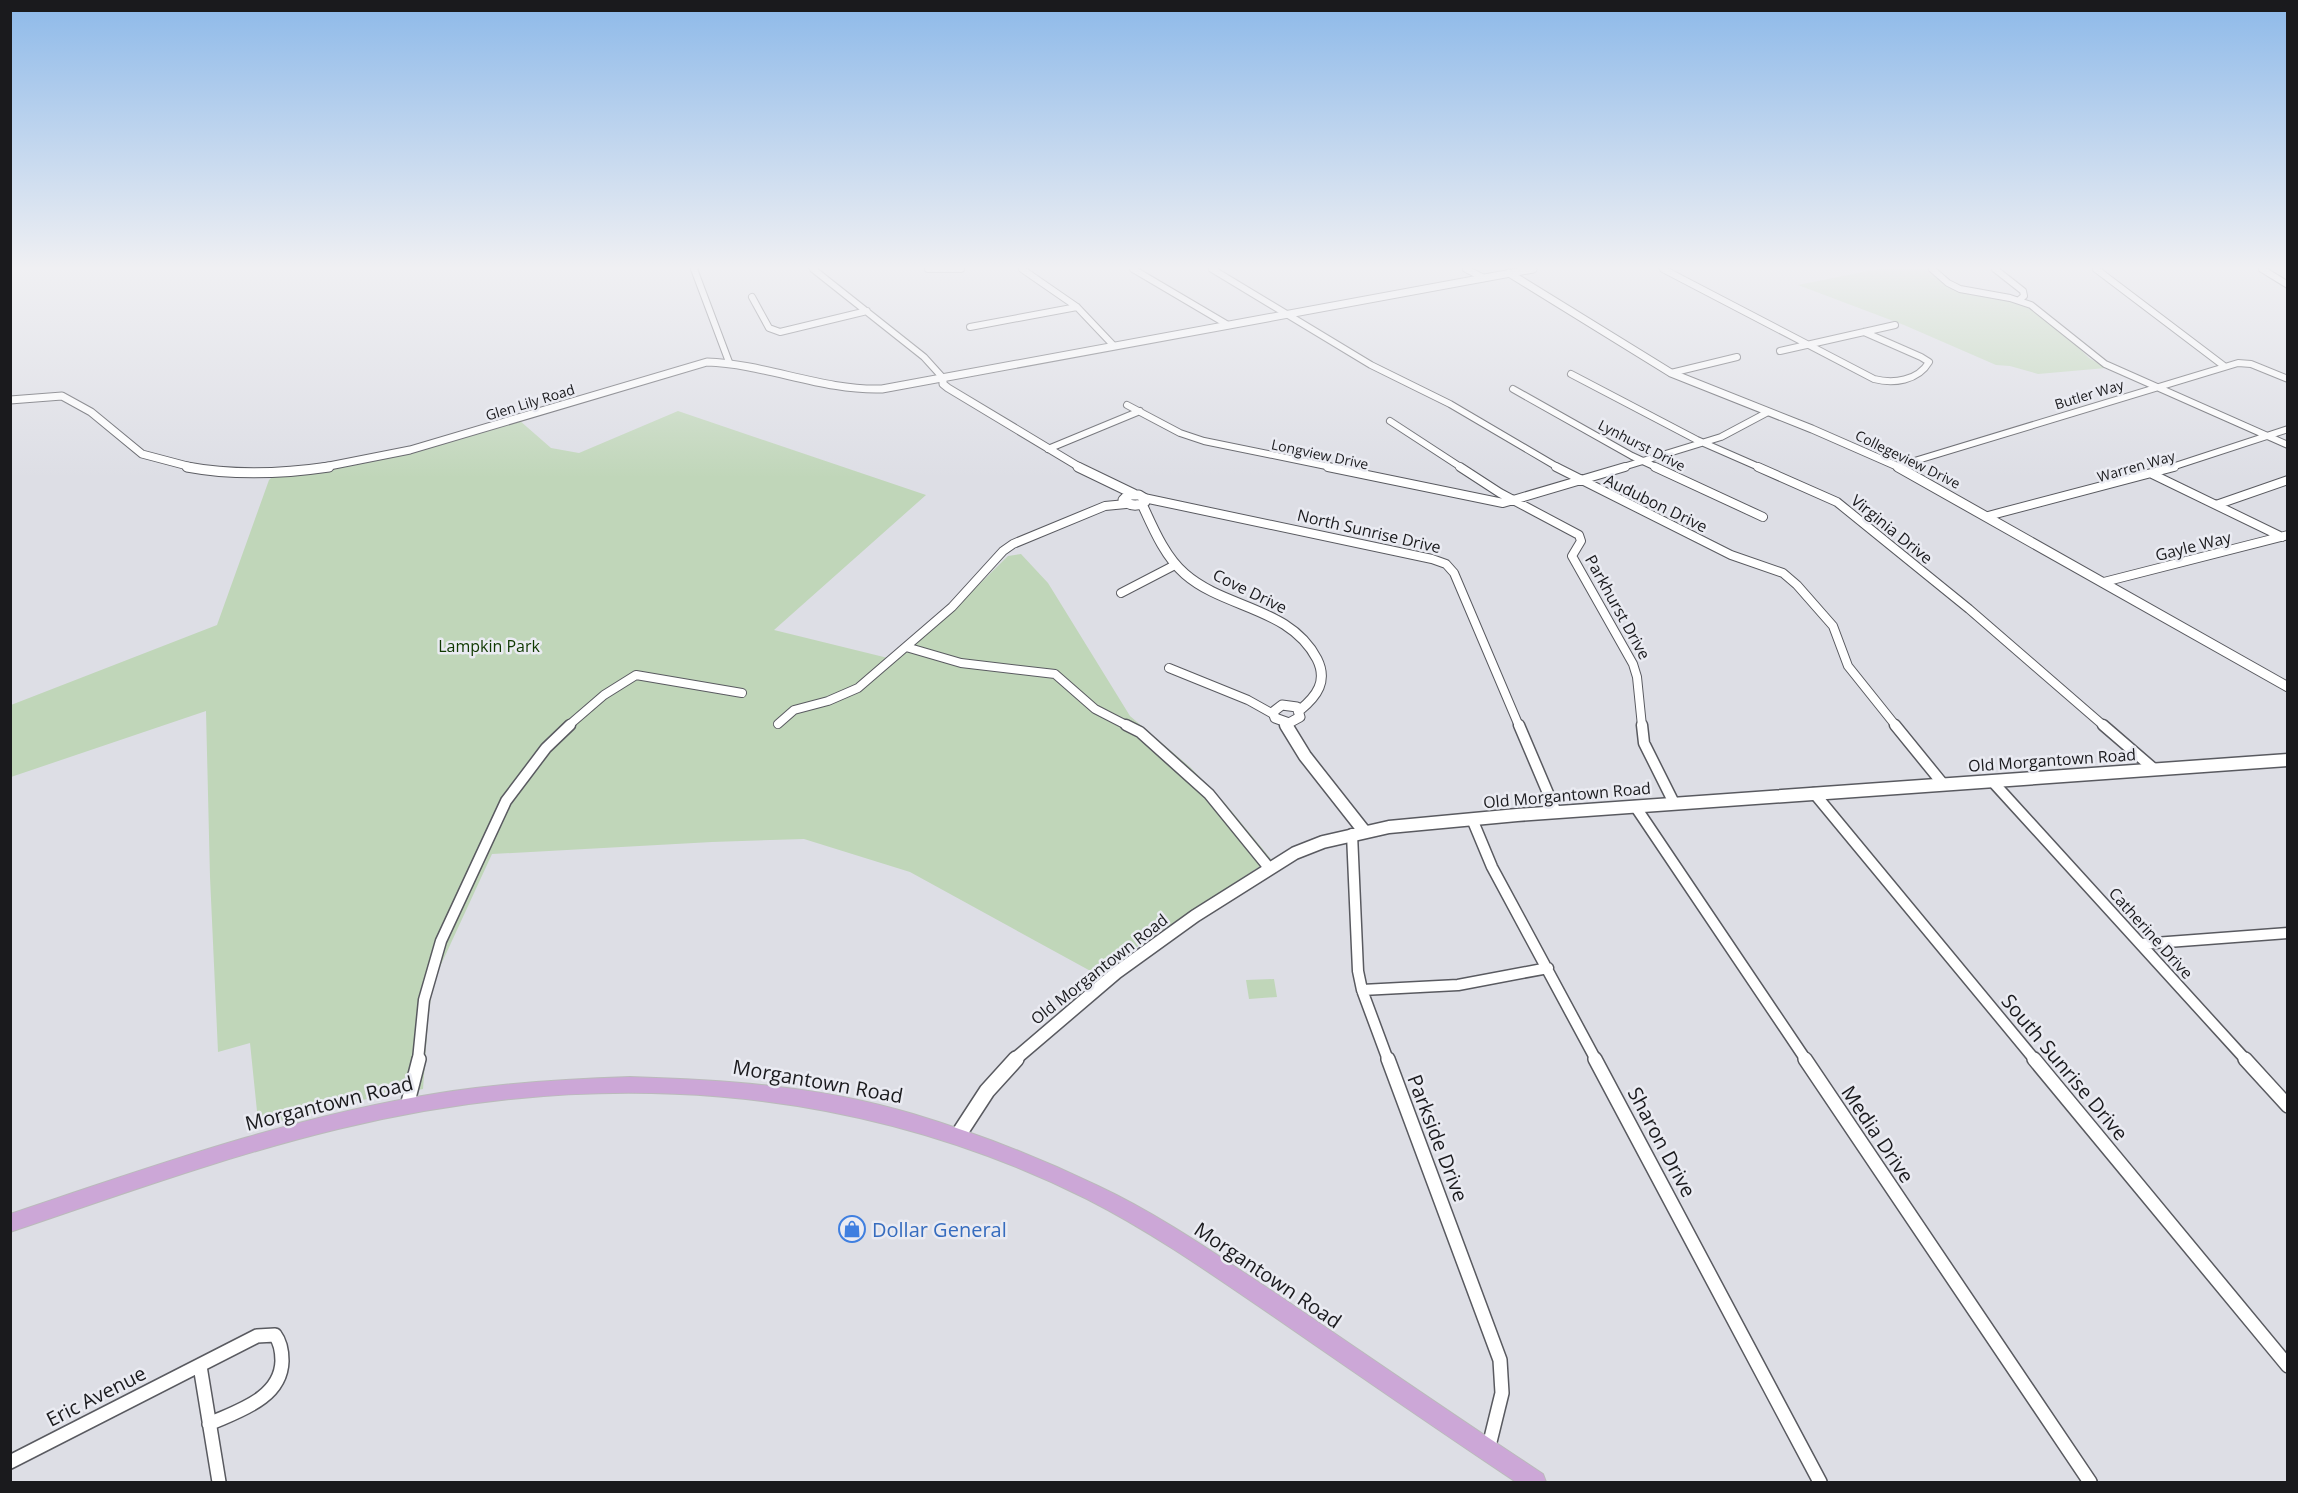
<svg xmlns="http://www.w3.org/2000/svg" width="2298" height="1493" font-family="'Open Sans',sans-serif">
	<rect width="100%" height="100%" fill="#dddee5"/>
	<path fill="#c0d6b9" d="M 1878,269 L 1928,269 L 1942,282 L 2027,304 L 2061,330 L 2089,358 L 2106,368 L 2038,374 L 2010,366 L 1996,365 L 1904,325 L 1798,285 Z
		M 678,411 L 926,495 L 774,630 L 896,660 L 942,621 L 1008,556 L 1021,554 L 1048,583 L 1130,716 L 1190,767 L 1224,802 L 1271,859 L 1096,974 L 910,872 L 804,839 L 712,842 L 492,854 L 433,982 L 428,1020 L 423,1089 L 367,1099 L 269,1124 L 258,1121 L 250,1043 L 218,1052 L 210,877 L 206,711 L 11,777 L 11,705 L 217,625 L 269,480 L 274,475 L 394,457 L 519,420 L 551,448 L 579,453 Z
		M 1274,979 L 1277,997 L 1249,999 L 1246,980 Z"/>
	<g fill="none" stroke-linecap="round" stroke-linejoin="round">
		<defs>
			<path id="minor-far3" d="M 694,269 L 729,362
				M 813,269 L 924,357 L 943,378
				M 928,269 L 961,269
				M 1022,269 L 1077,307 L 1114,346
				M 1133,269 L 1228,325
				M 1212,269 L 1371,365 L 1450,404 L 1559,468
				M 1466,269 L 1484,278
				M 1663,269 L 1874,379 C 1893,384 1918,381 1929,362 L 1921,357 L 1864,332
				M 1932,269 L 1948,283 L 1960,289 L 2010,298 L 2031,305 L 2105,364 L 2288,445
				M 1995,269 L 2023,291 L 2024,296 L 2019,300
				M 2096,269 L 2224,366
				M 2262,269 L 2288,285
				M 752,297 L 769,328 L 780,332 L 867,311
				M 970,327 L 1077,307
				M 1780,351 L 1895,325
				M 1671,373 L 1737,357
				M 1571,374 L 1697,440 L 1761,468
				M 1513,389 L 1632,456 L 1658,468
				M 1127,405 L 1180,433 L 1204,441 L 1336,468
				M 1390,421 L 1462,468
				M 1048,449 L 1140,411
				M 1898,466 L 2238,363 L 2251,364 L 2288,379
				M 1620,468 L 1721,437 L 1768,412
				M 2169,468 L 2288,429"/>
			<path id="minor-far2" d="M 1328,467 L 1503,503 L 1625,467
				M 1460,467 L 1500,493 L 1579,535 L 1581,541 L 1572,556 L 1633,664 L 1637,677 L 1642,726
				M 1556,467 L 1731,555 L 1783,573 L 1797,585 L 1833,626 L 1848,666 L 1896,726
				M 1655,467 L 1763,517
				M 1758,467 L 1837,502 L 1969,609 L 2104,726
				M 2152,474 L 2282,537
				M 1144,498 L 1432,559 L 1446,564 L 1454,573 L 1519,726
				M 2216,505 L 2288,480
				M 1988,516 L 2174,467
				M 2104,582 L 2288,535
				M 1121,593 L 1175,565
				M 906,647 L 961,663 L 1055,674 L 1095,709 L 1128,726
				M 1169,668 L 1248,700 L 1273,714
				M 778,724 L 794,710 L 828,701 L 858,688 L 952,607 L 1003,551 L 1013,544 L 1105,506 L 1126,504
				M 568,726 L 604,695 L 636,675 L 742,693"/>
			<path id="minor-far1" d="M 1126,725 L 1140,732 L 1209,794 L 1270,869
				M 1519,725 L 1556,812
				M 1642,725 L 1644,743 L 1674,803
				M 1895,725 L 1943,784
				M 2103,725 L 2154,769
				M 1992,781 L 2246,1060
				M 1814,793 L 2035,1060
				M 1635,806 L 1806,1060
				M 1472,819 L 1492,867 L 1596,1060
				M 1352,834 L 1358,971 L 1362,990 L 1388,1060
				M 2141,944 L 2288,933
				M 1362,990 L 1458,985 L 1548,968
				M 418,1060 L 424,1000 L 441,941 L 506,801 L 546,748 L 570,725"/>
			<path id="minor" d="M 1388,1059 L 1500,1360 L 1502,1393 L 1488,1450
				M 1595,1059 L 1820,1482
				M 1805,1059 L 2090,1482
				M 2034,1059 L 2288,1366
				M 2245,1059 L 2288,1106
				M 407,1106 L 419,1059
				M 200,1366 L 219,1482
				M 10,1462 L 257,1336 L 275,1335 C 281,1343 282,1352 282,1361 C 281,1399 237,1411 209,1424"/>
			<path id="tertiary-far3" d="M 1509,273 L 1671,373 L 1812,429 L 1901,468
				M 943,378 L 943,384 L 948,388 L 1081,468
				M 10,400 L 62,396 L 91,412 L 142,454 L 195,468
				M 319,468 L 410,450 L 707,362 C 766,364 823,391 882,389 L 1533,269"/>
			<path id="tertiary-far2" d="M 187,467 C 235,476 281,474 329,467
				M 1078,467 L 1134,494
				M 1898,467 L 2288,687
				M 1128,495 L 1139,495 L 1144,498 L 1145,502 C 1137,507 1130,506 1123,500 Z
				M 1142,504 C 1153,528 1165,557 1185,574 C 1225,609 1290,607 1317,659 C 1328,681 1317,696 1300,710
				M 1282,705 L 1297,707 L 1300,717 L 1289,723 L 1275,718 L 1273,712 Z
				M 1284,722 L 1287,726"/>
			<path id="tertiary-far1" d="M 1286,725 L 1305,756 L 1364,831
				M 1014,1060 L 1116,973 L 1195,916 L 1295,853 L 1323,842 L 1389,827 L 1517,815 L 2288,760"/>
			<path id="tertiary" d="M 959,1134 L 987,1091 L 1016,1059"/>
			<path id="primary" d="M 630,1077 C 725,1080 821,1086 913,1114 C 976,1133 1038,1157 1098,1186 C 1162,1216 1221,1258 1281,1297 C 1368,1356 1455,1416 1543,1474 L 1546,1482 L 1516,1482 C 1435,1428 1354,1372 1273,1316 C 1213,1275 1152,1232 1087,1199 C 850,1081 593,1067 338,1129 C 227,1156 119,1195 10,1232 L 10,1214 C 151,1167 293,1116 440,1093 C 503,1083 567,1079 630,1077 Z"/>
		</defs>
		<use href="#minor-far3" stroke="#595a60" stroke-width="8"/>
		<use href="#minor-far2" stroke="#595a60" stroke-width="10"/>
		<use href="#minor-far1" stroke="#595a60" stroke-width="13"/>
		<use href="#minor" stroke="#595a60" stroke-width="16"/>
		<use href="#tertiary-far3" stroke="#595a60" stroke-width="9"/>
		<use href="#tertiary-far2" stroke="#595a60" stroke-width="11"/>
		<use href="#tertiary-far1" stroke="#595a60" stroke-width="15"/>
		<use href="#tertiary" stroke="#595a60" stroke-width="18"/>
		<use href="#primary" stroke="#bababb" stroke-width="2"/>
		<use href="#minor-far3" stroke="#fff" stroke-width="6"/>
		<use href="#minor-far2" stroke="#fff" stroke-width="8"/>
		<use href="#minor-far1" stroke="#fff" stroke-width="10"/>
		<use href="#minor" stroke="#fff" stroke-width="13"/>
		<use href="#tertiary-far3" stroke="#fff" stroke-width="7"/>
		<use href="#tertiary-far2" stroke="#fff" stroke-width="9"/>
		<use href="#tertiary-far1" stroke="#fff" stroke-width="12"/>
		<use href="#tertiary" stroke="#fff" stroke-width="15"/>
		<use href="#primary" fill="#cca7d7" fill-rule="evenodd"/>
	</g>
	<linearGradient id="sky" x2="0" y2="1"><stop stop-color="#8db9e9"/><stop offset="0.56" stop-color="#f0f0f3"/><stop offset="1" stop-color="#f0f0f3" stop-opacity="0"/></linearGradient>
	<rect width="2298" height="478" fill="url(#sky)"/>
	<defs>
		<symbol id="shop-ring" viewBox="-11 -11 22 22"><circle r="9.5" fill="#eaebf2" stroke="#3f7fe0" stroke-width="1.5"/><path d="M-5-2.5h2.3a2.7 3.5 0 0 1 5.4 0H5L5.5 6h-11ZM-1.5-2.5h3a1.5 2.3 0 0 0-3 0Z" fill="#3f7fe0"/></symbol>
	</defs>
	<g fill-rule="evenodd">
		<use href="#shop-ring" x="837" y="1214" width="30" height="30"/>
	</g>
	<g text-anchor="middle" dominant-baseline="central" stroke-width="5" stroke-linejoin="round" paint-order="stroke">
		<g font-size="14" fill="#1a1a1d" stroke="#eaebf2">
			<text transform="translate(2089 394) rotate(-17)">Butler Way</text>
			<text transform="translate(530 402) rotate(-17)">Glen Lily Road</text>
			<text transform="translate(1642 445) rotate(27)">Lynhurst Drive</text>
			<text transform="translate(1320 454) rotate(12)">Longview Drive</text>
			<text transform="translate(1908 459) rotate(26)">Collegeview Drive</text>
			<text transform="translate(2136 466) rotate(-16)">Warren Way</text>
		</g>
		<g font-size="16" fill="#1a1a1d" stroke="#eaebf2">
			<text transform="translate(1656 503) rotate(26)">Audubon Drive</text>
			<text transform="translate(1892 529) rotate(39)">Virginia Drive</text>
			<text transform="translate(1369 531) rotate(13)">North Sunrise Drive</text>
			<text transform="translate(2193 546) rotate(-14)">Gayle Way</text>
			<text transform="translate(1250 591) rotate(26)">Cove Drive</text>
			<text transform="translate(1618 607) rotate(61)">Parkhurst Drive</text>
			<text transform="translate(2052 760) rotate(-4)">Old Morgantown Road</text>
			<text transform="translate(1567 795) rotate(-5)">Old Morgantown Road</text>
			<text transform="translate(2151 933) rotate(48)">Catherine Drive</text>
			<text transform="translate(1099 969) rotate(-38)">Old Morgantown Road</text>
		</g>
		<g font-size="16" fill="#0f3800" stroke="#eaebf2">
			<text x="489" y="646">Lampkin Park</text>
		</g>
		<g font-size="20" fill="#1a1a1d" stroke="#eaebf2">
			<text transform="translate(2065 1067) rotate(50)">South Sunrise Drive</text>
			<text transform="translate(818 1081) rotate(10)">Morgantown Road</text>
			<text transform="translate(329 1103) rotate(-14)">Morgantown Road</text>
			<text transform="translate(1878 1134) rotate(56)">Media Drive</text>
			<text transform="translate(1438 1138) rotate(69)">Parkside Drive</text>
			<text transform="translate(1662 1142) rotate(62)">Sharon Drive</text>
			<text transform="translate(1268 1275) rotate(34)">Morgantown Road</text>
			<text transform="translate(96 1396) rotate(-27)">Eric Avenue</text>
		</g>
		<g font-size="20" fill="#366cbe" stroke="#eaebf2" text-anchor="start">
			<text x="872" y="1229">Dollar General</text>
		</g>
	</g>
	<rect width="2298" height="1493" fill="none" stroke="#1a1a1d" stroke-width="24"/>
</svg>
